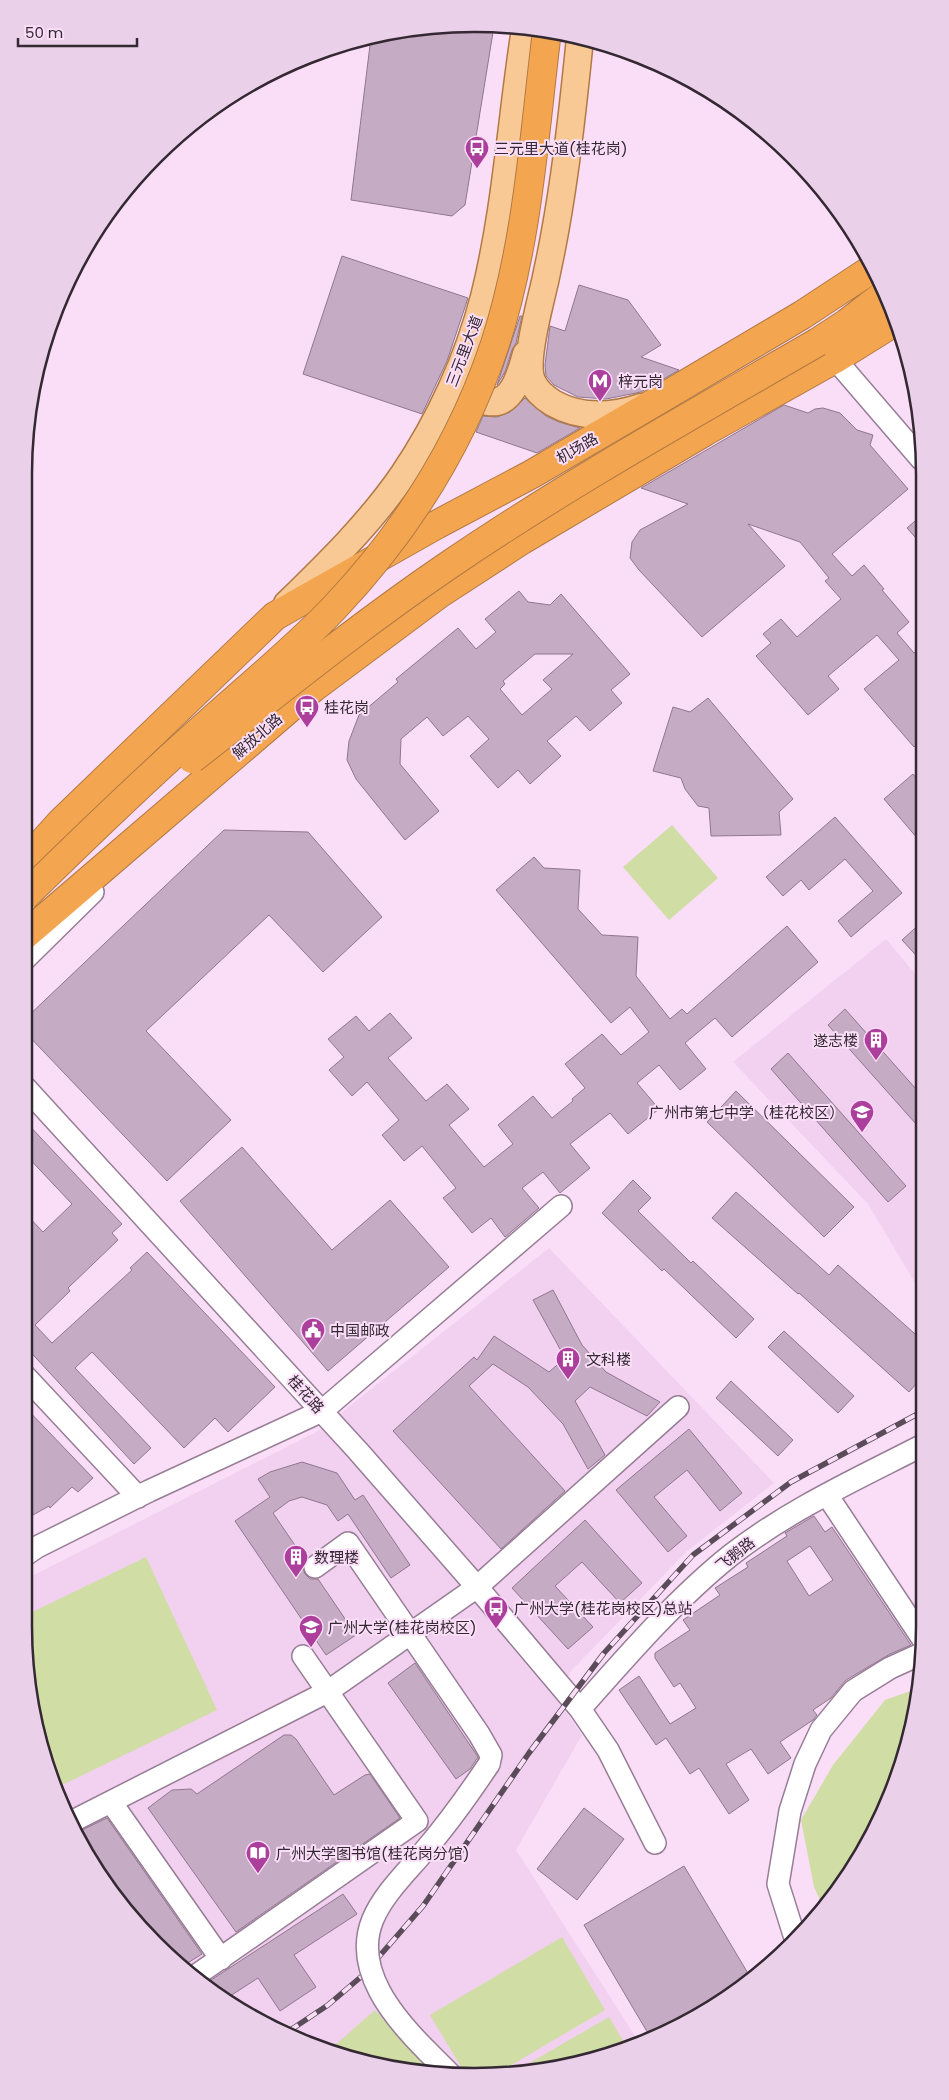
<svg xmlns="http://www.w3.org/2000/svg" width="949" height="2100" font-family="Poppins,'Noto Sans SC',sans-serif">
	<rect width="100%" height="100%" fill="#fadef8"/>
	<path fill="#f2d0f0" d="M 886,939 L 923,983 L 924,1298 L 868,1204 L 733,1062 Z
		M 549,1248 L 774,1483 L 686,1552 L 572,1670 L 556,1697 L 582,1735 L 516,1850 L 637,2039 L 562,2068 L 474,2076 L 387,2068 L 249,2016 L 135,1922 L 84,1851 L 48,1771 L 24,1626 L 24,1580 L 318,1431 Z"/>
	<path fill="#d0dda5" d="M 672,825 L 718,878 L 669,920 L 623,867 Z
		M 146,1557 L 217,1710 L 56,1788 L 48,1771 L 24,1616 Z
		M 919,1688 L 917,1714 L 891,1798 L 823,1907 L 814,1887 L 801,1820 L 833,1765 L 885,1700 Z
		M 562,1937 L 605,2010 L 496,2074 L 466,2075 L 430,2015 Z
		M 375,2010 L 424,2065 C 398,2080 358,2057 333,2047 Z
		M 609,2017 L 625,2044 L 562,2068 L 514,2072 Z"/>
	<path fill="#c6abc5" stroke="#90768e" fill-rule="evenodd" d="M 474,24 L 494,26 L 465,205 L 452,216 L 351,200 L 371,37 L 386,32 Z
		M 342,256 L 468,298 L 447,361 L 422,414 L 303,374 Z
		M 579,285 L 628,300 L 661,345 L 641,357 L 679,370 L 641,392 L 606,399 L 578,397 L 554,385 L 546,376 L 545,365 L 550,326 L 565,331 Z
		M 520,316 L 522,316 L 516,343 L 512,350 L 505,372 L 497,385 Z
		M 525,398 L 546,416 L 559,422 L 580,428 L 537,453 L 476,432 L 483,416 L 497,417 L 510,412 Z
		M 784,405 L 808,413 L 815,409 L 823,408 L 840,413 L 857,430 L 873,435 L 870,445 L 908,489 L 832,554 L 852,576 L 864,565 L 884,589 L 882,590 L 909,622 L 897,633 L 914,653 L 922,646 L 922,739 L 914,747 L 864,689 L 899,660 L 877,635 L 828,676 L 839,689 L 808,715 L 756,656 L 771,643 L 763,634 L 781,619 L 797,637 L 841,599 L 825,581 L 829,578 L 800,542 L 748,524 L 785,566 L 702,637 L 639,570 L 630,558 L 632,542 L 640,530 L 688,504 L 641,488 Z
		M 922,515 L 922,545 L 907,528 Z
		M 519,591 L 528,602 L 550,605 L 561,594 L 630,674 L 611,690 L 622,703 L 590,731 L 576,716 L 547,741 L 561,756 L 530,784 L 518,770 L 498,788 L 470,756 L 489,739 L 468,716 L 443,736 L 427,717 L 401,739 L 400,764 L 439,811 L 405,840 L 356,779 L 347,760 L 349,741 L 359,715 L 398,682 L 396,679 L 458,628 L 476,649 L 496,632 L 485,619 ZM 535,654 L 573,654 L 543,680 L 552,689 L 522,715 L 500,689 L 505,684 L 503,681 Z
		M 708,698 L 793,799 L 779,812 L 781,835 L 711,836 L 709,808 L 698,806 L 685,789 L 681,778 L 653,771 L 673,707 L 690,712 Z
		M 913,774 L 923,786 L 923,845 L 884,799 Z
		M 835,817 L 902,893 L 851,937 L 838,921 L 873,891 L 845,859 L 809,890 L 801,880 L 783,896 L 766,877 Z
		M 224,830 L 308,832 L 382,917 L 323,972 L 269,915 L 146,1031 L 231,1120 L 167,1181 L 24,1031 L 24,1020 Z
		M 534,857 L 544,868 L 580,870 L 578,909 L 602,935 L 638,937 L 636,976 L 670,1019 L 682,1009 L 687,1014 L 787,926 L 818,962 L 732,1037 L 715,1018 L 685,1043 L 706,1069 L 680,1090 L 659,1065 L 637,1083 L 659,1109 L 628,1134 L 610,1113 L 570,1144 L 590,1168 L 560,1193 L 543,1172 L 522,1188 L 539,1208 L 505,1237 L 491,1218 L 472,1233 L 443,1198 L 456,1188 L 422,1146 L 404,1161 L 382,1135 L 399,1120 L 367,1082 L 352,1096 L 329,1070 L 344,1057 L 328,1039 L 356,1016 L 369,1031 L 390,1013 L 412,1038 L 388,1058 L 426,1101 L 447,1084 L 469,1109 L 449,1125 L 484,1167 L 513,1144 L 498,1125 L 533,1096 L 552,1118 L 573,1101 L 572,1099 L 585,1088 L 565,1064 L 602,1034 L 621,1055 L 649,1032 L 630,1007 L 611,1023 L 496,890 Z
		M 923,921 L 923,963 L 902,940 Z
		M 845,1009 L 924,1098 L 924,1133 L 828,1025 Z
		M 788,1053 L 906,1186 L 888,1202 L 771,1069 Z
		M 736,1091 L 854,1207 L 824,1237 L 707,1122 Z
		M 24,1120 L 122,1224 L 112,1233 L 118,1240 L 68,1288 L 70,1291 L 35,1325 L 52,1343 L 132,1270 L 130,1268 L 147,1252 L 275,1387 L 228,1432 L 215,1418 L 184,1448 L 92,1352 L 75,1368 L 151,1448 L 134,1464 L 24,1345 L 24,1212 L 43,1232 L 72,1204 L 24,1153 Z
		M 242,1147 L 332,1250 L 390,1200 L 449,1267 L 328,1371 L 180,1201 Z
		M 633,1180 L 651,1198 L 638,1211 L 691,1263 L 693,1261 L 754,1319 L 736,1338 L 664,1269 L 662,1271 L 602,1213 Z
		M 736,1192 L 829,1275 L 838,1265 L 924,1342 L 924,1375 L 909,1392 L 799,1293 L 798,1294 L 712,1218 Z
		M 553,1290 L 582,1345 L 606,1372 L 660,1402 L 647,1416 L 590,1387 L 575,1401 L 605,1455 L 588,1469 L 563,1424 L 528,1387 L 493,1364 L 469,1386 L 565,1491 L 501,1549 L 393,1431 L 474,1357 L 477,1360 L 494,1336 L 549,1372 L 565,1358 L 533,1300 Z
		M 784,1331 L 854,1396 L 838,1413 L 768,1347 Z
		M 731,1381 L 793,1440 L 778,1456 L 716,1398 Z
		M 24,1406 L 93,1478 L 78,1492 L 72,1487 L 50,1508 L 49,1506 L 24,1520 Z
		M 689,1429 L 742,1493 L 720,1511 L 687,1470 L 654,1497 L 687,1536 L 668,1552 L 616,1490 Z
		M 302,1462 L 337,1473 L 355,1500 L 363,1495 L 410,1565 L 391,1578 L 348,1514 L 338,1521 L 327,1505 L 302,1497 L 289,1501 L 273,1513 L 305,1560 L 303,1568 L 305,1574 L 310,1579 L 318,1579 L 356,1635 L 326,1655 L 235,1521 L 270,1497 L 258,1479 L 270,1472 Z
		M 814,1516 L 825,1532 L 832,1527 L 911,1645 L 890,1654 L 846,1680 L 831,1698 L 813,1710 L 817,1715 L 813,1720 L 780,1742 L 791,1758 L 768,1774 L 751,1749 L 726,1764 L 749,1800 L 729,1814 L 699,1768 L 690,1774 L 666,1738 L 656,1745 L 619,1690 L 639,1676 L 670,1724 L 696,1708 L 680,1683 L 674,1687 L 655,1658 L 655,1653 L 690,1630 L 683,1620 L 720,1595 L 715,1588 L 748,1567 L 746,1563 L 787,1536 L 785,1533 ZM 810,1546 L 833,1580 L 809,1596 L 787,1561 Z
		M 585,1520 L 642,1583 L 620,1603 L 582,1562 L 555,1586 L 593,1627 L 568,1649 L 512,1588 Z
		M 415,1663 L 478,1757 L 470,1769 L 456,1779 L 388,1683 Z
		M 284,1735 L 291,1735 L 296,1739 L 334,1795 L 365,1775 L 370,1774 L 400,1818 L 236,1932 L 148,1808 L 172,1790 L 191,1789 L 197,1794 Z
		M 584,1808 L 624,1839 L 577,1900 L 537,1869 Z
		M 107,1818 L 202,1954 L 186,1964 L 135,1922 L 84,1851 L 76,1833 Z
		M 684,1866 L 749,1975 L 700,2016 L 649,2035 L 584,1925 Z
		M 343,1894 L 357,1914 L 294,1955 L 316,1987 L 280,2011 L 258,1978 L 227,1998 L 208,1982 Z"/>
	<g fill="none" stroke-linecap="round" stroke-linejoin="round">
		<defs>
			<path id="minor" d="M 835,359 L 921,459
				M 24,960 L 93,892
				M 24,1086 L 358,1451 L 477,1587 L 580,1709 L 608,1750 L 655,1843
				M 24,1375 L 138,1497
				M 827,1495 L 924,1641
				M 24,1556 L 37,1547 L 149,1491 L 322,1411 L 561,1206
				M 315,1567 L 348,1543 L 479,1734 L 491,1755 L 489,1764
				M 580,1709 C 626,1657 677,1598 731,1555 C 790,1509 859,1478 925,1444
				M 111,1802 L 221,1959
				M 71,1822 L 327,1692 L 477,1587 L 678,1407
				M 795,1938 L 778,1884 L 790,1811 L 805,1764 L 821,1730 L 853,1691 L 890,1668 L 923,1653
				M 198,1974 L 417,1821 L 303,1656
				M 427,2051 L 450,2074"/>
			<path id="major" d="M 580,38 C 571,128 561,219 539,307 C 535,325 525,364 532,381 C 536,391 545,398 553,403 C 581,419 611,417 641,407
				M 463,380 C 465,389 470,393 477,398 C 481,401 484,401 488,402 C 513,406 521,372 526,354
				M 287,604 C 328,564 370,523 403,475 C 439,422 468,359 484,297 C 506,210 511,118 525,29"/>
			<path id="highway" d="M 818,342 L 847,323 L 886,293
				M 24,863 L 61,822 L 275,616 L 436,525 L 532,474 L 657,401 L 802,315 L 872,269
				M 24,936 L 313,688 L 439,594 L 522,540 L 706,431 L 835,359 L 896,321"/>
		</defs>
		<use href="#minor" stroke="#977d95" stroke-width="24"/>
		<use href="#major" stroke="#b17a45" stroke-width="29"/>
		<use href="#highway" stroke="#b17a45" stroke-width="30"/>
		<use href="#minor" stroke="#fff" stroke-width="21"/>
		<use href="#major" stroke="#f8c995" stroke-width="26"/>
		<use href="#highway" stroke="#f4a54f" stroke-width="28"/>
		<defs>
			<path id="rail" d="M 289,2031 L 328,2005 L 362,1976 L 390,1944 L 423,1906 L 529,1753 L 604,1653 L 693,1555 L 791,1482 L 925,1410"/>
		</defs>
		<use href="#rail" stroke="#5a4c59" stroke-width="5.5"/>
		<use href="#rail" stroke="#fadef8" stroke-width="4" stroke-dasharray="11" stroke-linecap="butt"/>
		<defs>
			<path id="minor-bridge" d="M 427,2051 C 394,2018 352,1969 373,1919 C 384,1893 408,1871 426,1849 C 449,1822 469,1794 489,1764"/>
			<path id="highway-bridge" d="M 192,759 C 276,694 358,627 446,567 C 566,485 692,415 818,342
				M 24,897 C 83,839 143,781 205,726 C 248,687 294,650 334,608 C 406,532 462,443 495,344 C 528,243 534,135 547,31"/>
		</defs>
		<use href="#minor-bridge" stroke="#977d95" stroke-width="24" stroke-linecap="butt"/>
		<use href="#highway-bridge" stroke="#b17a45" stroke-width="30" stroke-linecap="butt"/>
		<use href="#minor-bridge" stroke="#fff" stroke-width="21"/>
		<use href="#highway-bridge" stroke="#f4a54f" stroke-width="28"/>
	</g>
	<defs>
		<symbol id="bus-pin" viewBox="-11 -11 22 30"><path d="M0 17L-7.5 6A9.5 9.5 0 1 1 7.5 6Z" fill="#ac3e9c" stroke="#fadef8"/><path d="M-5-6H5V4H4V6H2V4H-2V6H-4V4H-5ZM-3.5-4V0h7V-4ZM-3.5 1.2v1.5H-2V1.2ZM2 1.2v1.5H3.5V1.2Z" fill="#fff"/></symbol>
		<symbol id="metro-pin" viewBox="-11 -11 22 30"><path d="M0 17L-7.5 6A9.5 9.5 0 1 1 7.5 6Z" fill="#ac3e9c" stroke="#fadef8"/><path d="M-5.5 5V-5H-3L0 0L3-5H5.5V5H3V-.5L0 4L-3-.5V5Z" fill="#fff"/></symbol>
		<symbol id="building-pin" viewBox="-11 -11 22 30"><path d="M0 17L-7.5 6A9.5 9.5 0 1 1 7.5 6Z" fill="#ac3e9c" stroke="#fadef8"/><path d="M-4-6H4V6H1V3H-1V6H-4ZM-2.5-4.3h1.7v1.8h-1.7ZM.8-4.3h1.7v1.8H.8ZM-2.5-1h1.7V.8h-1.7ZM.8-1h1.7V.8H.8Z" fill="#fff"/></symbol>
		<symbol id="school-pin" viewBox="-11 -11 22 30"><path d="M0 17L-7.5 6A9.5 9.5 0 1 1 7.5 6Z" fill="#ac3e9c" stroke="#fadef8"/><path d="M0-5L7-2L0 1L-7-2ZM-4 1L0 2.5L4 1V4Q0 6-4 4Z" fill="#fff"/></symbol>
		<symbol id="civic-pin" viewBox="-11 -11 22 30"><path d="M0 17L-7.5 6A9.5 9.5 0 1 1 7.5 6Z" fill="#ac3e9c" stroke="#fadef8"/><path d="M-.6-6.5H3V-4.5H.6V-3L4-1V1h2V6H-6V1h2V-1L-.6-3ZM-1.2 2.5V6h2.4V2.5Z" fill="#fff"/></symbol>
		<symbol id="university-pin" viewBox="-11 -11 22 30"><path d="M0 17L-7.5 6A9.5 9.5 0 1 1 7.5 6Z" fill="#ac3e9c" stroke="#fadef8"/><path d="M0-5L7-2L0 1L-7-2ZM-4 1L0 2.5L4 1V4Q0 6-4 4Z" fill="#fff"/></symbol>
		<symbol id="library-pin" viewBox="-11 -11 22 30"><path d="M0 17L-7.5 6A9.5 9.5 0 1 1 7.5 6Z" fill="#ac3e9c" stroke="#fadef8"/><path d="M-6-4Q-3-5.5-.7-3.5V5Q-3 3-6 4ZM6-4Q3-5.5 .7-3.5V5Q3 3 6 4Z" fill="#fff"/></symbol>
	</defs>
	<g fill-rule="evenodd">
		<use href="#bus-pin" x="463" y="134" width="28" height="38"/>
		<use href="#metro-pin" x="586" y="367" width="28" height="38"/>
		<use href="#bus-pin" x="293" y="693" width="28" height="38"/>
		<use href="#building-pin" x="862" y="1026" width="28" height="38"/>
		<use href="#school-pin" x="848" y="1098" width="28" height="38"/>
		<use href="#civic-pin" x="299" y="1316" width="28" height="38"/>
		<use href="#building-pin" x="554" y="1345" width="28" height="38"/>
		<use href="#building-pin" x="282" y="1543" width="28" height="38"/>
		<use href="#bus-pin" x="482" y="1594" width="28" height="38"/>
		<use href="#university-pin" x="297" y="1613" width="28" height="38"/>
		<use href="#library-pin" x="244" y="1839" width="28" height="38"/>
	</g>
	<g text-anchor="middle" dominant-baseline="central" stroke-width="4" stroke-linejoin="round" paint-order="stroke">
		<g font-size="15" fill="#342933" stroke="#fadef8" text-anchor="start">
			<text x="494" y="148">三元里大道(桂花岗)</text>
			<text x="618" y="381">梓元岗</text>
			<text x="324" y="707">桂花岗</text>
			<text x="858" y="1040" text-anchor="end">遂志楼</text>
			<text x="844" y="1112" text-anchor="end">广州市第七中学（桂花校区）</text>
			<text x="330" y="1330">中国邮政</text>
			<text x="586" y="1359">文科楼</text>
			<text x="314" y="1557">数理楼</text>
			<text x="514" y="1608">广州大学(桂花岗校区)总站</text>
			<text x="328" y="1627">广州大学(桂花岗校区)</text>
			<text x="276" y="1853">广州大学图书馆(桂花岗分馆)</text>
		</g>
		<g font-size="15" fill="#342933" stroke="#fadef8">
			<text transform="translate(464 351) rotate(-69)">三元里大道</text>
			<text transform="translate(577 448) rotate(-30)">机场路</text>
			<text transform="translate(257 736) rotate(-41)">解放北路</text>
			<text transform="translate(306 1394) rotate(48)">桂花路</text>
			<text transform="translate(735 1554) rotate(-38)">飞鹅路</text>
		</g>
	</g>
	<path d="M0 0H949V2100H0ZM474 32H474A442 442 0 0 1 916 474V1626A442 442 0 0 1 474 2068H474A442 442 0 0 1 32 1626V474A442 442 0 0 1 474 32Z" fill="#ead0e8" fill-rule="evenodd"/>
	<path fill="none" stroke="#342933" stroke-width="2.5" d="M474 32H474A442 442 0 0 1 916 474V1626A442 442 0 0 1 474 2068H474A442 442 0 0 1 32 1626V474A442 442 0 0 1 474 32Z"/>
	<path d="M18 38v8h119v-8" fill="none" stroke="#342933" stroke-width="2.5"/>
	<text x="25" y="38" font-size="15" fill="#342933" stroke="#fadef8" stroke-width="4" paint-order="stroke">50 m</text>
</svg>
